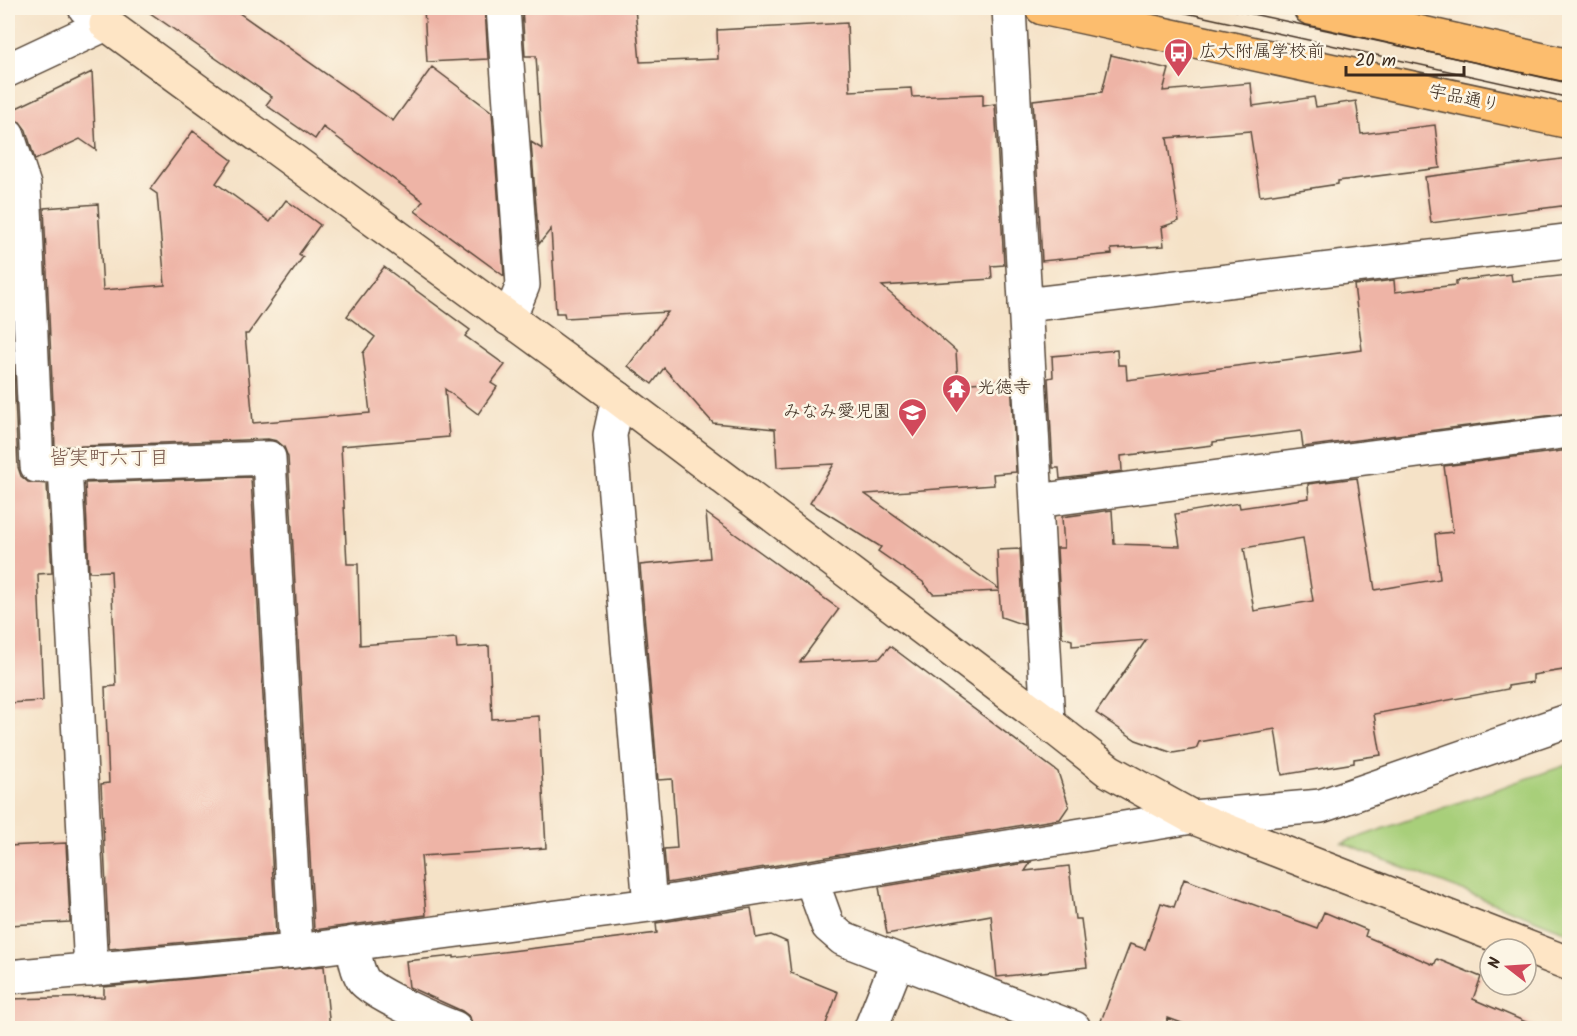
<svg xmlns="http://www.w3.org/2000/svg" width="1577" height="1036" font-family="Kalam,'Klee One',sans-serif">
	<rect width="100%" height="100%" fill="#fcf5e5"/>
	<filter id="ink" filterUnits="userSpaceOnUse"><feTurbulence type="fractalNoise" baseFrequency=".0167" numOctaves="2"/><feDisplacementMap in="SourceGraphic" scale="12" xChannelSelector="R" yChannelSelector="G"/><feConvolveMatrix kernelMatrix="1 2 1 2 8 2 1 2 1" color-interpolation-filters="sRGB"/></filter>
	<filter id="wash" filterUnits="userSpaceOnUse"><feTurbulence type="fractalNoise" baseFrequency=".008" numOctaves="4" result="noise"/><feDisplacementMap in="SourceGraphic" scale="24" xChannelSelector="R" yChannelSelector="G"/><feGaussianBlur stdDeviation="1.35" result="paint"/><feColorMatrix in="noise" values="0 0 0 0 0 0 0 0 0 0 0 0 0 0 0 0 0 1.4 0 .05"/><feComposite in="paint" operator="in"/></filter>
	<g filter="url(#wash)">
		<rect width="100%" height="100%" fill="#f5e2c7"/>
		<path fill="#a8cf7a" stroke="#727c4c" stroke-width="1.5" d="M 1569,764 L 1569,933 L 1342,843 Z"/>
		<g id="blocks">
			<path fill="#eeb4a6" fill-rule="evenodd" d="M 143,8 L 232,8 L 393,121 L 432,67 L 492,112 L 504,276 L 415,211 L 423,201 L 323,127 L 315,139 L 266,105 L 272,97 Z
				M 424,8 L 485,8 L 488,59 L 427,62 Z
				M 522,8 L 635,8 L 640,62 L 718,59 L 717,30 L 847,23 L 850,91 L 911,88 L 912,97 L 983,94 L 983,106 L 995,104 L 1004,265 L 991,266 L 992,279 L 882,286 L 956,351 L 958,384 L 1011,380 L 1016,472 L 993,474 L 994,485 L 865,494 L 999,589 L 997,550 L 1020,549 L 1024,625 L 1001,617 L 999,591 L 933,594 L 923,582 L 878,551 L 881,547 L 810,503 L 834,464 L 777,467 L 775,429 L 713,423 L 664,368 L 652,384 L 628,366 L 668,312 L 565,318 L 564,313 L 556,313 L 551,229 L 539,244 L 531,142 L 542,149 L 536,56 L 525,56 Z
				M 1111,55 L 1169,69 L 1163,91 L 1251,83 L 1253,106 L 1314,97 L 1316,107 L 1356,101 L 1361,134 L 1435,125 L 1440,168 L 1338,181 L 1338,184 L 1260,196 L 1250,131 L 1167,138 L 1179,221 L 1162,227 L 1164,246 L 1111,249 L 1112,254 L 1042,261 L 1033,100 L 1102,92 Z
				M 92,72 L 96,150 L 80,139 L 35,160 L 26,130 L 20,122 L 8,118 L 8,112 Z
				M 193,131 L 232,160 L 216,183 L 270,222 L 286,200 L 320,225 L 299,254 L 303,257 L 248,334 L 245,334 L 253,423 L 370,413 L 363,353 L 375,337 L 347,316 L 384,267 L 470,330 L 465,336 L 505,365 L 491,383 L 497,387 L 478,414 L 445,389 L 449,437 L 341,446 L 347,564 L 358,564 L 360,645 L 456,638 L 457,648 L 489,646 L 492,719 L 539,716 L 546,848 L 421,856 L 426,915 L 314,930 L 288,457 L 284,447 L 277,441 L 268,439 L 55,447 L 44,208 L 98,204 L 103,290 L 165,285 L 157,194 L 150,189 Z
				M 1569,158 L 1569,205 L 1431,223 L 1425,177 Z
				M 8,234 L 18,467 L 21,476 L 28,482 L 47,484 L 52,573 L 38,574 L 43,701 L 8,703 Z
				M 1511,274 L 1512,281 L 1569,275 L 1569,413 L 1303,447 L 1301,431 L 1213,442 L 1213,445 L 1121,456 L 1122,471 L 1060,479 L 1059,468 L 1053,468 L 1048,378 L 1053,377 L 1052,356 L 1117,350 L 1118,365 L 1126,365 L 1127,380 L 1362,350 L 1354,285 L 1394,280 L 1395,292 L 1456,285 L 1456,281 Z
				M 1569,450 L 1569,484 L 1564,485 L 1569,543 L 1569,669 L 1533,675 L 1533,682 L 1508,686 L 1508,689 L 1374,714 L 1381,755 L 1354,759 L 1354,763 L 1282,775 L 1275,729 L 1199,742 L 1196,749 L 1173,753 L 1136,740 L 1096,713 L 1146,640 L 1072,646 L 1072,640 L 1062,637 L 1057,548 L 1064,548 L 1062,517 L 1112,510 L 1114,544 L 1180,546 L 1175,514 L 1239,503 L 1240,508 L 1309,498 L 1308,484 L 1357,478 L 1375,590 L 1440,579 L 1435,534 L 1453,532 L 1444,466 ZM 1303,538 L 1313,601 L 1254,611 L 1244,548 Z
				M 251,477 L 276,934 L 109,949 L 101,784 L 109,783 L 105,687 L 116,686 L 111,571 L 89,572 L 85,483 Z
				M 706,513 L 839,609 L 800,662 L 880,658 L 890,646 L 1058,772 L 1069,806 L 1060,819 L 667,883 L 664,849 L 677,848 L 672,779 L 658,780 L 640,565 L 710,558 Z
				M 66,843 L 70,922 L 8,925 L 8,846 Z
				M 1031,862 L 1025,871 L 1069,866 L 1075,919 L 1081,919 L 1087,967 L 997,977 L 991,915 L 887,934 L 879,887 Z
				M 1184,879 L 1317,928 L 1324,912 L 1367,930 L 1365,936 L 1434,965 L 1437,959 L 1481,977 L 1473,999 L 1542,1029 L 1198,1029 L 1168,1018 L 1164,1029 L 1098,1029 L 1130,944 L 1145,949 L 1161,903 L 1174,907 Z
				M 751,908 L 756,938 L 771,935 L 787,942 L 791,973 L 838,992 L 824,1029 L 473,1029 L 470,1017 L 462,1011 L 409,987 L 406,961 L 454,956 L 454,958 L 657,933 L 656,923 Z
				M 324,966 L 330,1029 L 8,1028 L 8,999 L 104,997 L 104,987 Z"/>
		</g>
	</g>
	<g filter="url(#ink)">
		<use href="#blocks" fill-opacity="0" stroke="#574637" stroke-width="1.5"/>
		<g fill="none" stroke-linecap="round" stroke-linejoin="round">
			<defs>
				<path id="street" d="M 503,8 L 523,285 L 509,319
					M 1009,8 L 1048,723
					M 8,70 L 106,24 L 85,8
					M 8,136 L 24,185 L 37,466 L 269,458 L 296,951
					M 1025,305 L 1566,241
					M 618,398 L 610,435 L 650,905
					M 65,465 L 91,970
					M 1036,501 L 1570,431
					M 811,879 L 828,926 L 843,939 L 1074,1028
					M 353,943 C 355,956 356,969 363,980 C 373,994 436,1021 455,1028
					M 8,977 L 296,951 L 650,905 L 1192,817 L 1321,806 L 1570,720
					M 871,1028 L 898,960"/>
				<path id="secondary" d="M 106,24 L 618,398 L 1048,723 L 1109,771 L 1192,817 L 1570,964"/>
				<path id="highway" d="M 1042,8 L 1570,122
					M 1310,8 L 1570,66"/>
			</defs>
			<use href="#street" stroke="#574637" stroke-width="36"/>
			<use href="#secondary" stroke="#574637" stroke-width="36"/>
			<use href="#highway" stroke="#574637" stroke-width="36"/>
			<use href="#street" stroke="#fff" stroke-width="33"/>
			<use href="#secondary" stroke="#fee5c5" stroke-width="33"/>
			<use href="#highway" stroke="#fcbd6e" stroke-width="33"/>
			<path stroke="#3b2a1e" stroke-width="1.5" d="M 1164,8 L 1570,98
				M 1225,8 L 1570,83"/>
		</g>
	</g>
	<defs>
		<symbol id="bus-pin" viewBox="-11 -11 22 30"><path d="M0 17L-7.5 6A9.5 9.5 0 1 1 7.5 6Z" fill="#d1495b" stroke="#fcf5e5"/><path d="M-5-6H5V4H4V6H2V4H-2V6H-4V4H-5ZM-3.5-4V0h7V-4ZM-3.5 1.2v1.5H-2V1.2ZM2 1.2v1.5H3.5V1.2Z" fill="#fff"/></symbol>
		<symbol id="temple-pin" viewBox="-11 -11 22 30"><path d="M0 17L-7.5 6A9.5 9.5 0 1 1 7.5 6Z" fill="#d1495b" stroke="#fcf5e5"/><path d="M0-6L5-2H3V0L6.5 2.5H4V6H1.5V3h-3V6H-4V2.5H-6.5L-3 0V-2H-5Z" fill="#fff"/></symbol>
		<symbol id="school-pin" viewBox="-11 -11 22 30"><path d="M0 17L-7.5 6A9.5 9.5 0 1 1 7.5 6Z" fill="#d1495b" stroke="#fcf5e5"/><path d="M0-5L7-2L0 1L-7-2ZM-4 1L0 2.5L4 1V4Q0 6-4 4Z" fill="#fff"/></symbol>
	</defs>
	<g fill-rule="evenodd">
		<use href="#bus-pin" x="1162" y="36" width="33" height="45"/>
		<use href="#temple-pin" x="940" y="372" width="33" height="45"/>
		<use href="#school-pin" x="896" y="396" width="33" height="45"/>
	</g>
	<g text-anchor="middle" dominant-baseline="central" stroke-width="5" stroke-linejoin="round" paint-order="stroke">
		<g font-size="18" fill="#3b2a1e" stroke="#fcf5e5" text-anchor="start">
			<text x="1199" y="52">広大附属学校前</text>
			<text x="977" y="388">光徳寺</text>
			<text x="891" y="412" text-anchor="end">みなみ愛児園</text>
		</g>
		<g font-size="18" fill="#3b2a1e" stroke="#fcf5e5">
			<text transform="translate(1464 99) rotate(12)">宇品通り</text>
		</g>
		<g font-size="20" fill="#7a5a4e" stroke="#fcf5e5">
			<text x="109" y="459">皆実町六丁目</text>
		</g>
	</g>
	<rect width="1577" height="1036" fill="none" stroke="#fcf5e5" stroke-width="30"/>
	<g transform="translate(1508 967) rotate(287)"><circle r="28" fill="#fcf5e5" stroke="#afa495" stroke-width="1.5"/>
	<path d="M0-4.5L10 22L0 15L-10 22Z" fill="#d1495b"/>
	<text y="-9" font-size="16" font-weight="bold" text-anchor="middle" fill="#3b2a1e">N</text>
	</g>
	<path d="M1346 66v9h118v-9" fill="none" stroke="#3b2a1e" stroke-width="3"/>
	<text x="1355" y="66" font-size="18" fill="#3b2a1e" stroke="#fcf5e5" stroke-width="4.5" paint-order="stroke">20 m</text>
</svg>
